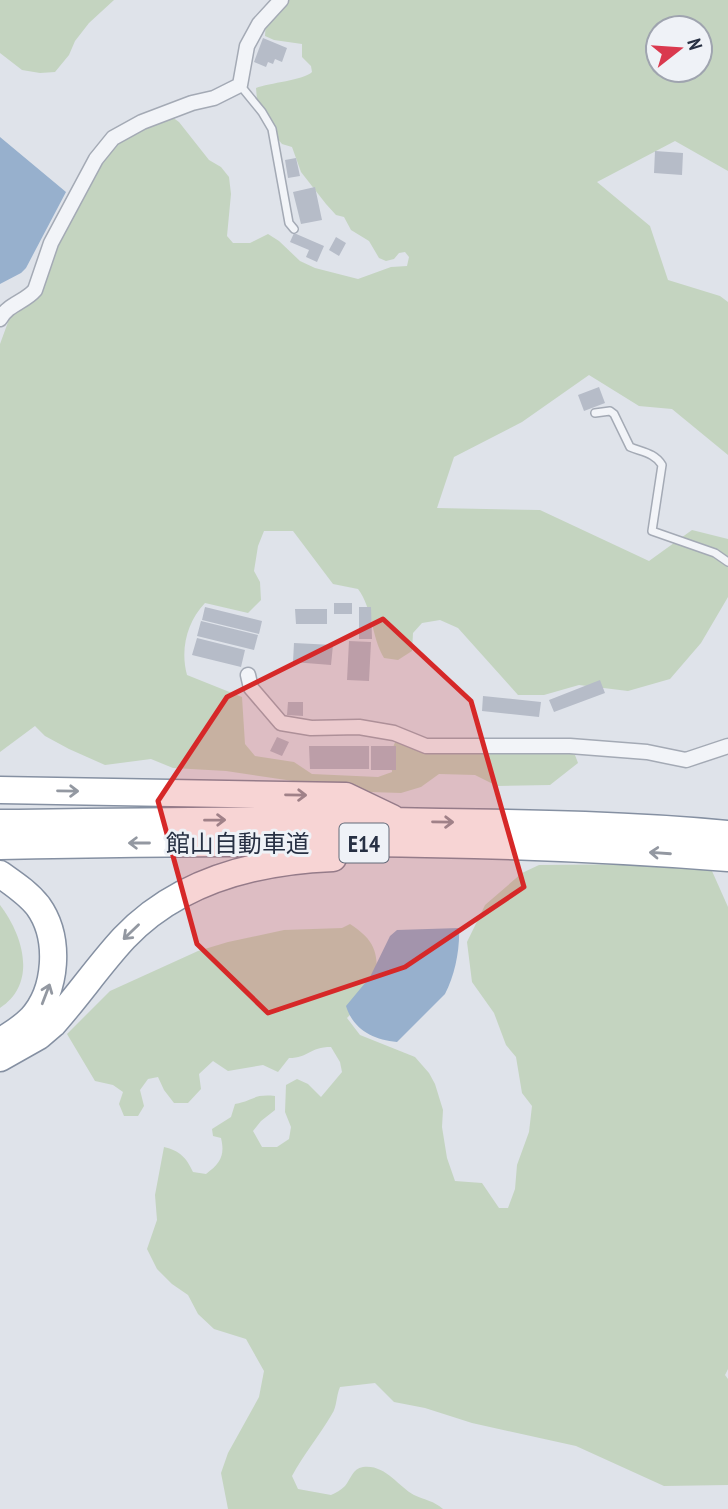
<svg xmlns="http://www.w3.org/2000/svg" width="728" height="1509" font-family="'PT Sans Narrow','Noto Sans JP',sans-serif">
	<rect width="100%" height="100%" fill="#dfe3ea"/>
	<path fill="#c4d4c0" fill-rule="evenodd" d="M 0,0 L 114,0 L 89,23 L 75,41 L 69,55 L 55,72 L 40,73 L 22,70 L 0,53 Z
		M 289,0 L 728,0 L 728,171 L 675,141 L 597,182 L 650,226 L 668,280 L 720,296 L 728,302 L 728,455 L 672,409 L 639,406 L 589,375 L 522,422 L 454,457 L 437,508 L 540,510 L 649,561 L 692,530 L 728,539 L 728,597 L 701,643 L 670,679 L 628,691 L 579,685 L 544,695 L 518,695 L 458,628 L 440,620 L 422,623 L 413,633 L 412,651 L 398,660 L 384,658 C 371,636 373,609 358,589 L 333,584 L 293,531 L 264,531 L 258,546 L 254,571 L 260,582 L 261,600 L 248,613 L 205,603 C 187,622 180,649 187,675 L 242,697 L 245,744 L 255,756 L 294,762 L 312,774 L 378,777 L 392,772 L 391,752 L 396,740 L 565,751 L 575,755 L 578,763 L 550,785 L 497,786 L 475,775 L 439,774 L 421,787 L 401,793 L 306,790 L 293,781 L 226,771 L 173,768 L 151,759 L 105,765 L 69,749 L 45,736 L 35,726 L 0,752 L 0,344 L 11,314 L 45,265 L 71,217 L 77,209 L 85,189 L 96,169 L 134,121 L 135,116 L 172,117 L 179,122 L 209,160 L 221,167 L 229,177 L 231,194 L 227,236 L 233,243 L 250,243 L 268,234 L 279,241 L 300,261 L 315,268 L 358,279 L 391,267 L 407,266 L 409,257 L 405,252 L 399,253 L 394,259 L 386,261 L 379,258 L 369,241 L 351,230 L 344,217 L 336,215 L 326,204 L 301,172 L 292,147 L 282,144 L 277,138 L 264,109 L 257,100 L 256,88 C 269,83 304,80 312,72 L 311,66 L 302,57 L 302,44 L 274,40 L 265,36 L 266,19 L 284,7 ZM 658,28 L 700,28 L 700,70 L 658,70 Z
		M 669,864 L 712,871 L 728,907 L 728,1369 L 725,1375 L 728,1379 L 728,1485 L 664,1486 L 576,1446 L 472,1423 L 425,1408 L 394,1402 L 375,1383 L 340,1387 C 336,1396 337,1407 332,1414 C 320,1435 303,1455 292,1476 L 298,1489 L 331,1495 C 336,1493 341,1490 345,1486 C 351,1479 352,1469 363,1467 C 385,1464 398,1486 414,1495 C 425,1500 434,1501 443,1509 L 228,1509 L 221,1473 L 228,1453 L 259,1397 L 264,1371 L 246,1339 L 214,1329 L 198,1314 L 188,1295 L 172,1284 L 157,1269 L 147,1249 L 157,1220 L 155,1195 L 164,1147 C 180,1151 186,1157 193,1172 L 206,1174 C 221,1163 225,1155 221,1138 L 213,1136 L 212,1129 L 231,1117 L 235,1104 C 255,1100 253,1094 275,1096 L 275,1110 L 261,1121 L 253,1131 L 262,1147 L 277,1147 L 289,1139 L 291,1127 L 285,1112 L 286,1085 L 297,1079 L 308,1084 L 321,1097 L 342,1072 L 340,1062 L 331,1047 C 309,1047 309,1058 289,1058 L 278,1072 L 263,1065 L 228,1071 L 213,1061 L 199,1074 L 201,1089 L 188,1103 L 174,1103 L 164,1090 L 158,1077 L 148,1079 L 140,1090 L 144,1106 L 138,1116 L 124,1116 L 119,1104 L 123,1092 L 113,1085 L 95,1081 L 67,1034 L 110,991 L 198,951 L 228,942 L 284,930 L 342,928 L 350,924 C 379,943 377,955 377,986 L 347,1018 L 360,1035 L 415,1057 L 429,1073 L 435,1084 L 443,1110 L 442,1127 L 447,1158 L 455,1181 L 482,1183 L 499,1208 L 508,1208 L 515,1189 L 517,1165 L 529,1132 L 532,1106 L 522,1093 L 516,1057 L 506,1045 L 494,1013 L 472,982 L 467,942 L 485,905 L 522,873 L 539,865 Z
		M 0,905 C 23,935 38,983 0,1008 Z"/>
	<path fill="#97b0cd" d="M 0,137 L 66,192 L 26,268 L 21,273 L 0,284 Z
		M 459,928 C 460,949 455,975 445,994 L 397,1042 C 373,1040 353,1029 346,1006 L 370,977 L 390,936 L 397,930 Z"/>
	<path fill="#b6bcc8" d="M 263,38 L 287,48 L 282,62 L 275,59 L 273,64 L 268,62 L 266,67 L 254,62 Z
		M 655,151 L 683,153 L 682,175 L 654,173 Z
		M 296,158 L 300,176 L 288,178 L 285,160 Z
		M 315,187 L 322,220 L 301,224 L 293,192 Z
		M 294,233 L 324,246 L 317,262 L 306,257 L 309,250 L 290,242 Z
		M 336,237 L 346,243 L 339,256 L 329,250 Z
		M 599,387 L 605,403 L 584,411 L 578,395 Z
		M 334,603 L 352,603 L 352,614 L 334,614 Z
		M 205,607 L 262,621 L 259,634 L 202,620 Z
		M 359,607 L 371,607 L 372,639 L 359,639 Z
		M 295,609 L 327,609 L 327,624 L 296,624 Z
		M 201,621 L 258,635 L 254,650 L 197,636 Z
		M 197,638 L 245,650 L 241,667 L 192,655 Z
		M 349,641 L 371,642 L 369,681 L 347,680 Z
		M 294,643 L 333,645 L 331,665 L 293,662 Z
		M 600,680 L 605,693 L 554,712 L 549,700 Z
		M 483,696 L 541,702 L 539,717 L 482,711 Z
		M 288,702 L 303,702 L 303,716 L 287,715 Z
		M 277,737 L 289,742 L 282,756 L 270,751 Z
		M 309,746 L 369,746 L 369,769 L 310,769 Z
		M 371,746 L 396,746 L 396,770 L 371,770 Z"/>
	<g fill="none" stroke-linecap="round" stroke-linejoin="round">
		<defs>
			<path id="lane" d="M 240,85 L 262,112 L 272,129 L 289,223 L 294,229
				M 595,413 L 610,411 L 614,414 L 630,447 C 642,452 655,453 662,465 L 652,531 L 715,553 L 728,562"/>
			<path id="street" d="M 0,319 C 8,304 25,302 35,290 L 51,243 L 96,159 L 113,138 L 142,122 L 192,103 L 214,98 L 240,85 L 247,46 L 259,24 L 281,0
				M 248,675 L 251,688 L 281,723 L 311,728 L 359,727 L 394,733 L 426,746 L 570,746 L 647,752 L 686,760 L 728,746"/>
			<path id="highway" d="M 0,790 L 346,796 L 392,818
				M 0,823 C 147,821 294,819 441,822 C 537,823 633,825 728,834
				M 0,846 C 243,841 486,839 728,858
				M 0,874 C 14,884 28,893 38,906 C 61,938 57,991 31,1019 C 23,1027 14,1033 4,1039
				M 0,1058 L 39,1036 L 53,1024 C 78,996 99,965 124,938 C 179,880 256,861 333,858"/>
		</defs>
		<use href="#lane" stroke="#a4aab5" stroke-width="10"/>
		<use href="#street" stroke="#a4aab5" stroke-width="17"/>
		<use href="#highway" stroke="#8590a2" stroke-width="29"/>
		<use href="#lane" stroke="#f2f4f8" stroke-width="7"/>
		<use href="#street" stroke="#f2f4f8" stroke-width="14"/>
		<use href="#highway" stroke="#fff" stroke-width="26"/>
	</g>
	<defs><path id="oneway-shaft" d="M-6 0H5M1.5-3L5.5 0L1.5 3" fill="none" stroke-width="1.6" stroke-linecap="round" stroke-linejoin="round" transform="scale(1.75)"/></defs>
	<g stroke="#9398a1">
		<use href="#oneway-shaft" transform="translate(68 791) rotate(1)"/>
		<use href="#oneway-shaft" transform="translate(296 795) rotate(1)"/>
		<use href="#oneway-shaft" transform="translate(215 820) rotate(-1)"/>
		<use href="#oneway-shaft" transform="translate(443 822) rotate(1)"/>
		<use href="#oneway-shaft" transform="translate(139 843) rotate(180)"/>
		<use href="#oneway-shaft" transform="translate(660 853) rotate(-176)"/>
		<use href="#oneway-shaft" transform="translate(131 932) rotate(136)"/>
		<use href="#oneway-shaft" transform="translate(46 994) rotate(-69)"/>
	</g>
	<path fill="#d62828" fill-opacity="0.2" stroke="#d62828" stroke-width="5" stroke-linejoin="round" d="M 383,619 L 471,701 L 524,887 L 405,967 L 268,1013 L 197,944 L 158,801 L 227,697 Z"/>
	<g text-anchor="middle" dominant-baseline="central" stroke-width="6" stroke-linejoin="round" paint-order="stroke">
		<rect fill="#eff2f7" stroke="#636a79" stroke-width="2" x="339.5" y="823.5" width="49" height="39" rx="5"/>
		<g font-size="23" font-weight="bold" fill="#273043">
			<text x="364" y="843">E14</text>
		</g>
		<g font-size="24" fill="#273043" stroke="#eff2f7">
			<text x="238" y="843">館山自動車道</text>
		</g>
	</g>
	<g transform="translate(679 49) rotate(73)"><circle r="33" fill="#eff2f7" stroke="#9fa4af" stroke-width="2"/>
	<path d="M0-5L12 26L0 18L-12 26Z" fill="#da394e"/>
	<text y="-10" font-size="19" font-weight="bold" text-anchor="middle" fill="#273043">N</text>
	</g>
</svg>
